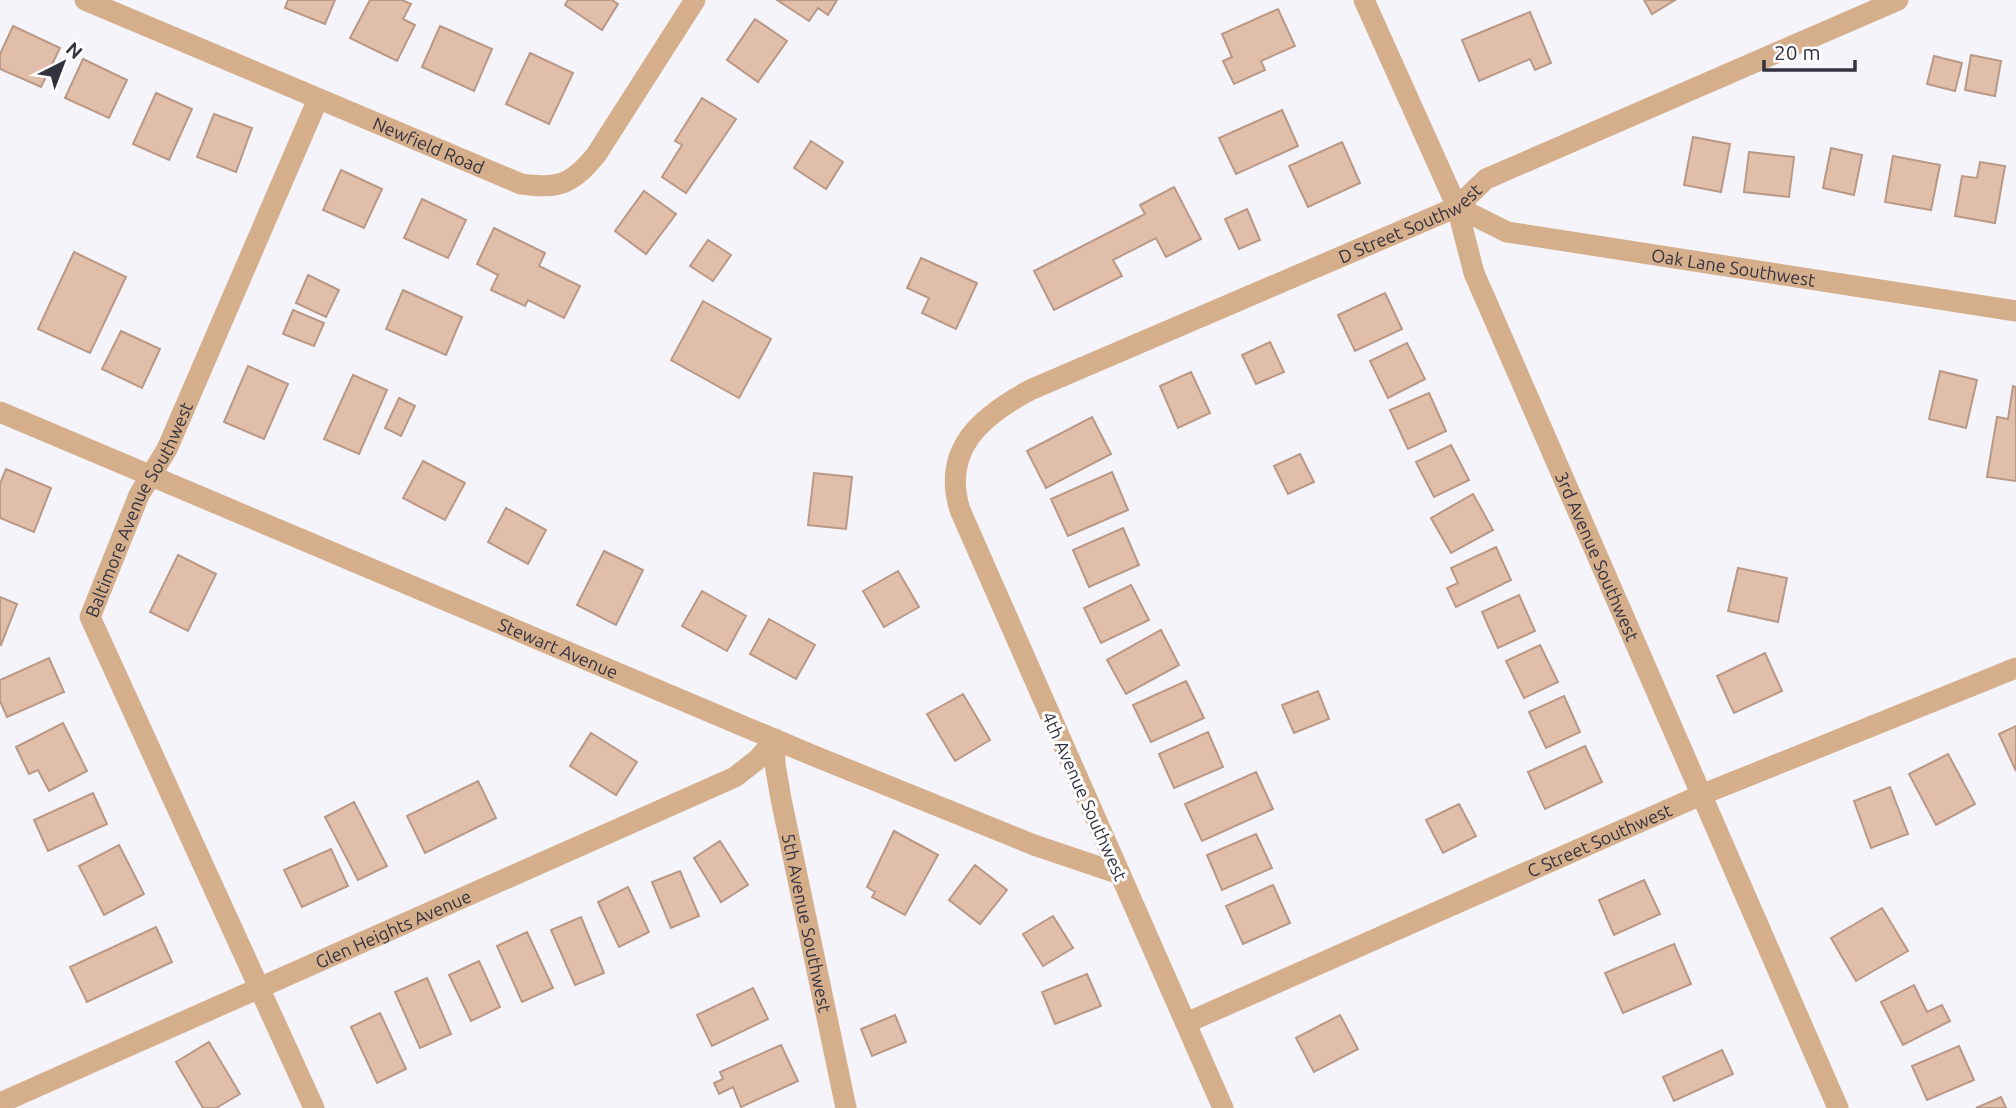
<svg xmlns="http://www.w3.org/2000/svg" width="2016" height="1108" font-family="Ubuntu,sans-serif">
	<rect width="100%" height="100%" fill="#f5f4fb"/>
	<path fill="#e1beaa" stroke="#b99885" stroke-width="2" d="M 288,0 L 335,0 L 325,24 L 285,8 Z
		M 370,0 L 402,0 L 411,4 L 403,19 L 415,25 L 397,61 L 350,38 Z
		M 568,0 L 612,0 L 618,4 L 602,30 L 565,5 Z
		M 777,0 L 837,0 L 828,15 L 818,8 L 809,21 Z
		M 1644,0 L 1675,0 L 1652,14 Z
		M 1278,9 L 1295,46 L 1261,61 L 1265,70 L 1234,84 L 1223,61 L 1232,57 L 1222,34 Z
		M 1530,12 L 1551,63 L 1535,70 L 1530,59 L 1479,81 L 1462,40 Z
		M 755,19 L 787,41 L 758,82 L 727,60 Z
		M 13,26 L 60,48 L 41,87 L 0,69 L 0,54 Z
		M 440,26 L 492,49 L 474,91 L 422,67 Z
		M 530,53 L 573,73 L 549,124 L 506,104 Z
		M 1971,55 L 2001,61 L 1995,96 L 1965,90 Z
		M 1934,56 L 1962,63 L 1955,91 L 1927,84 Z
		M 83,59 L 127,80 L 109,118 L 65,98 Z
		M 156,93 L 192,109 L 169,160 L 133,144 Z
		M 702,98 L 736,119 L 686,193 L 662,177 L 682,145 L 675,141 Z
		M 1282,110 L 1298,146 L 1236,174 L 1219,138 Z
		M 214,114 L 252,128 L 236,172 L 197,157 Z
		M 1693,137 L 1730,144 L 1721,192 L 1684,185 Z
		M 811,141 L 843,162 L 826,189 L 794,168 Z
		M 1342,142 L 1360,183 L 1308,207 L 1289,166 Z
		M 1831,148 L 1862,155 L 1854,195 L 1823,188 Z
		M 1749,152 L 1794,157 L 1789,197 L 1744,192 Z
		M 1893,156 L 1940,165 L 1931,210 L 1885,202 Z
		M 1980,162 L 2005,166 L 1995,223 L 1955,216 L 1962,176 L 1977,178 Z
		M 341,170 L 382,189 L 364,228 L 323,210 Z
		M 1174,187 L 1201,239 L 1166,257 L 1156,238 L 1113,260 L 1122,276 L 1054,310 L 1034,271 L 1145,214 L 1140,205 Z
		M 644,191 L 676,214 L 646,254 L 615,231 Z
		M 422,199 L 466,220 L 448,258 L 404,238 Z
		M 1247,209 L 1260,240 L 1239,249 L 1225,219 Z
		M 494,228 L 545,253 L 539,266 L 580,286 L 564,318 L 528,300 L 525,306 L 491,290 L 498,275 L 477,264 Z
		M 708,240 L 731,255 L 713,281 L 690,266 Z
		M 74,252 L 126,277 L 90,353 L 38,329 Z
		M 921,258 L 977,283 L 956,329 L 922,313 L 929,298 L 907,288 Z
		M 308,275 L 339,290 L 326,317 L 296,303 Z
		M 403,290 L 462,317 L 446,355 L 386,329 Z
		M 1385,293 L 1402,329 L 1355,351 L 1338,315 Z
		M 703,301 L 771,339 L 739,398 L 671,360 Z
		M 293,310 L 324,323 L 314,346 L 283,334 Z
		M 121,331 L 160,349 L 142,388 L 102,369 Z
		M 1270,342 L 1284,372 L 1256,384 L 1242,355 Z
		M 1407,343 L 1425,379 L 1388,398 L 1370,361 Z
		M 248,366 L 288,384 L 264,439 L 224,422 Z
		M 1940,371 L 1977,380 L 1966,428 L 1929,419 Z
		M 1191,372 L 1210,413 L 1178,428 L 1160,386 Z
		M 353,375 L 387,390 L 359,454 L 324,439 Z
		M 2013,386 L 2016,387 L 2016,481 L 1987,477 L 1997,417 L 2008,419 Z
		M 1429,393 L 1446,431 L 1408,449 L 1390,410 Z
		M 399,398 L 415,406 L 401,436 L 385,428 Z
		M 1092,417 L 1111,454 L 1046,488 L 1027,451 Z
		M 1451,445 L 1469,480 L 1434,497 L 1416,462 Z
		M 1300,454 L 1314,482 L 1288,494 L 1274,466 Z
		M 423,461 L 465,483 L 445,520 L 403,498 Z
		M 6,469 L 51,488 L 34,532 L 0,518 L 0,484 Z
		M 1112,472 L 1128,510 L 1068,536 L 1051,499 Z
		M 814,473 L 852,477 L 846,529 L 808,525 Z
		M 1473,494 L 1493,530 L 1451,553 L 1431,518 Z
		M 506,508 L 546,530 L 528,564 L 488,542 Z
		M 1123,528 L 1139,565 L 1089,587 L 1073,550 Z
		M 1496,547 L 1511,580 L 1456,607 L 1447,588 L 1458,583 L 1451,568 Z
		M 604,551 L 643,570 L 616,625 L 577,605 Z
		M 178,555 L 216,574 L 188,631 L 150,612 Z
		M 1738,568 L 1787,578 L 1778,622 L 1728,611 Z
		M 898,571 L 919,607 L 884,627 L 863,591 Z
		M 1131,585 L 1149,620 L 1101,643 L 1084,608 Z
		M 702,591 L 746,616 L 727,651 L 682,626 Z
		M 1519,595 L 1535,631 L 1498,648 L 1482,612 Z
		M 0,597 L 17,604 L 1,645 L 0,644 Z
		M 769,619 L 815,645 L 796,679 L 750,654 Z
		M 1161,630 L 1179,665 L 1126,694 L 1107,660 Z
		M 1540,645 L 1558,682 L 1524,698 L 1506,661 Z
		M 1765,653 L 1782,691 L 1734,713 L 1717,676 Z
		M 49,658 L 64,692 L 7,717 L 0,701 L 0,680 Z
		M 1186,681 L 1204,718 L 1151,742 L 1133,705 Z
		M 1318,691 L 1329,719 L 1294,733 L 1282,705 Z
		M 963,694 L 990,740 L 955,761 L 927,714 Z
		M 1564,696 L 1580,732 L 1546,748 L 1529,712 Z
		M 63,723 L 87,771 L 49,791 L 38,770 L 29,774 L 16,747 Z
		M 2016,726 L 2016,771 L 1999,734 Z
		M 1208,732 L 1223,767 L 1174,788 L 1159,754 Z
		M 591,733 L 637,762 L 616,795 L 570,766 Z
		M 1585,746 L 1602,782 L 1545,809 L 1528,772 Z
		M 1948,754 L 1975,804 L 1936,825 L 1909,774 Z
		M 1256,772 L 1273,809 L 1202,841 L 1185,804 Z
		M 478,781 L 496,818 L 425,853 L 407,816 Z
		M 1890,787 L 1908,834 L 1871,848 L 1854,801 Z
		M 93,793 L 107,824 L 48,851 L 34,820 Z
		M 354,802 L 387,866 L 358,880 L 325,817 Z
		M 1459,804 L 1476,836 L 1443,853 L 1426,820 Z
		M 894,831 L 938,855 L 905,915 L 872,897 L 875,892 L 867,887 Z
		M 1256,834 L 1272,868 L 1222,890 L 1207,855 Z
		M 720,841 L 748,885 L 721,902 L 694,858 Z
		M 119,845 L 144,894 L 104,915 L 79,866 Z
		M 331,849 L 348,886 L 302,907 L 284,870 Z
		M 975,865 L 1007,890 L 980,924 L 949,900 Z
		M 680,871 L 699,916 L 671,928 L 652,882 Z
		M 1644,880 L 1660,914 L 1614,935 L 1599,900 Z
		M 1273,885 L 1290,923 L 1243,944 L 1226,906 Z
		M 628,887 L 649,932 L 619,947 L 598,902 Z
		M 1882,908 L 1908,951 L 1856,981 L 1831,938 Z
		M 1053,916 L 1073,948 L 1043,966 L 1023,934 Z
		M 581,917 L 604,973 L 575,985 L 551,930 Z
		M 156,927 L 172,962 L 87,1002 L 70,967 Z
		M 527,932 L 553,988 L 522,1002 L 497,946 Z
		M 1674,944 L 1691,984 L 1623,1013 L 1605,973 Z
		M 479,961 L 500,1007 L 471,1021 L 449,975 Z
		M 1087,974 L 1101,1006 L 1055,1024 L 1042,992 Z
		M 427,978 L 451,1034 L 420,1048 L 395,992 Z
		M 1914,985 L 1927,1012 L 1942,1005 L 1950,1021 L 1903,1045 L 1881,1002 Z
		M 753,988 L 768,1019 L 712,1046 L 697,1015 Z
		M 380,1013 L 406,1069 L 377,1083 L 351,1027 Z
		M 895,1015 L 906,1042 L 872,1056 L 861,1029 Z
		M 1340,1015 L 1358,1049 L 1314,1072 L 1296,1038 Z
		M 209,1042 L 240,1094 L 216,1108 L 203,1108 L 176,1062 Z
		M 781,1045 L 798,1081 L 741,1107 L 733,1087 L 719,1094 L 714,1083 L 723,1079 L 720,1072 Z
		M 1959,1046 L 1974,1080 L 1927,1100 L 1912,1066 Z
		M 1722,1050 L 1733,1074 L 1674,1101 L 1663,1077 Z
		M 2001,1097 L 2006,1108 L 1976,1108 Z"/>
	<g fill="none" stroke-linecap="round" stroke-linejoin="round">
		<g stroke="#d5af8b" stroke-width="21">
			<path id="s1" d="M 85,0 L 521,184 C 559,189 571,185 596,155 L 695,0"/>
			<path id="s2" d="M 1364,0 L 1457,207 L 1474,273 L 1838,1108"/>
			<path id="s3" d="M 1457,207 L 1507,232 L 2016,311"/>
			<path id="s4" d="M 0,412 L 807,753 L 1034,845 L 1120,874"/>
			<path id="s5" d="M 775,739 L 775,764 L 781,799 L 846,1108"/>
			<path id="s6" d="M 1186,1023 L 1701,795 L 2016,668"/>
			<path id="s7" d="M 0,1103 L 735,777 L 758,759 L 775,739"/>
			<path id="s8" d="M 314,1108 L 90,617 L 139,495 L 167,449 L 318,99"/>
			<path id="s9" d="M 1223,1108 L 960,510 C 941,449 982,416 1030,390 L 1457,207 L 1486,179 L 1898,0"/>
		</g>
	</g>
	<g text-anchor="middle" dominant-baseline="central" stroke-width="6" stroke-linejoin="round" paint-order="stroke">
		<g font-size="18" fill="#353240" stroke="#fff">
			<text stroke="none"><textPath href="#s1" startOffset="373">Newfield Road</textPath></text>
			<text stroke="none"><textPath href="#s9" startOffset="1222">D Street Southwest</textPath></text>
			<text stroke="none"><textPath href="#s3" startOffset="285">Oak Lane Southwest</textPath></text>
			<text stroke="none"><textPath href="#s8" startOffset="658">Baltimore Avenue Southwest</textPath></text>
			<text stroke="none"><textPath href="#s2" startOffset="604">3rd Avenue Southwest</textPath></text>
			<text stroke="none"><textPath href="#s4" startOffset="606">Stewart Avenue</textPath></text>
			<text transform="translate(1085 796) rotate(66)">4th Avenue Southwest</text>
			<text stroke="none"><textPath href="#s6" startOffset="452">C Street Southwest</textPath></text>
			<text stroke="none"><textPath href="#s5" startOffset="187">5th Avenue Southwest</textPath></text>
			<text stroke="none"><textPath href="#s7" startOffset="430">Glen Heights Avenue</textPath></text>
		</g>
	</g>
	<g transform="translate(63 63) rotate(42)" stroke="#ffffff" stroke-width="5" paint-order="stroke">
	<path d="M0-5L12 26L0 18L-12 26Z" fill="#353240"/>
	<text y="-10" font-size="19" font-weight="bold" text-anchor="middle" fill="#353240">N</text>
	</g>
	<path d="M1764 60v10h91v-10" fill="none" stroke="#353240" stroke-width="3.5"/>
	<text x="1774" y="60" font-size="21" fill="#353240" stroke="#ffffff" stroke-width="5" paint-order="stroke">20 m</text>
</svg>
